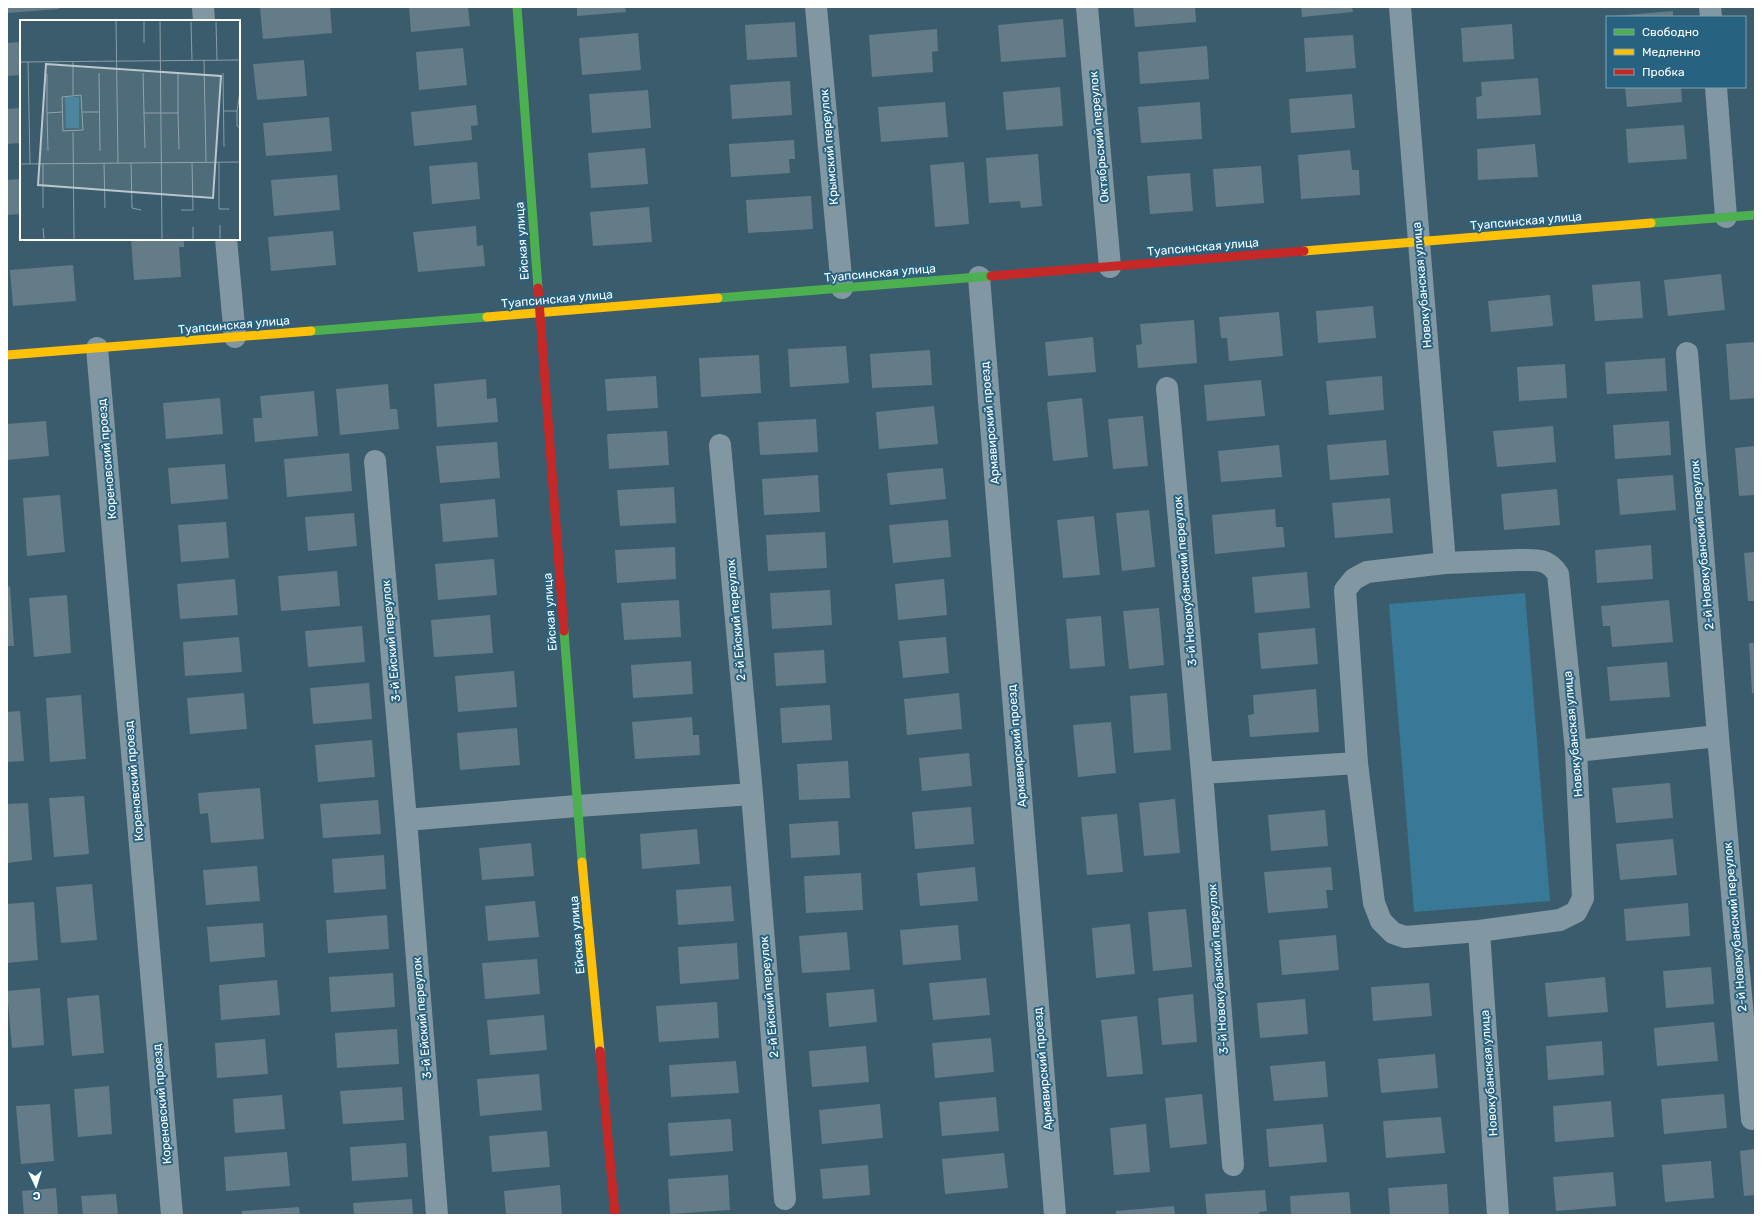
<svg xmlns="http://www.w3.org/2000/svg" width="1762" height="1222" font-family="Rubik,sans-serif">
	<rect width="100%" height="100%" fill="#3b5c6d"/>
	<path fill="#387997" d="M 1525,593 L 1550,901 L 1414,912 L 1389,604 Z"/>
	<path fill="#637c88" d="M 7,7 L 59,7 L 59,9 L 7,13 Z
		M 274,7 L 330,7 L 332,33 L 263,39 L 260,8 Z
		M 409,7 L 468,7 L 470,26 L 411,32 Z
		M 577,7 L 625,7 L 626,12 L 577,16 Z
		M 1133,7 L 1195,7 L 1196,22 L 1135,27 Z
		M 1301,7 L 1352,7 L 1353,12 L 1302,17 Z
		M 1673,11 L 1673,17 L 1613,17 L 1613,16 Z
		M 1063,19 L 1066,57 L 1001,62 L 998,25 Z
		M 795,22 L 797,57 L 747,60 L 745,25 Z
		M 1512,24 L 1514,59 L 1463,62 L 1461,28 Z
		M 937,29 L 938,51 L 932,52 L 933,72 L 872,77 L 869,35 Z
		M 638,33 L 641,70 L 582,75 L 579,38 Z
		M 1353,35 L 1356,68 L 1306,72 L 1304,38 Z
		M 21,42 L 21,75 L 7,76 L 7,43 Z
		M 1207,46 L 1209,79 L 1140,84 L 1138,52 Z
		M 463,48 L 467,85 L 419,90 L 416,52 Z
		M 304,60 L 307,96 L 257,100 L 253,64 Z
		M 1538,78 L 1541,115 L 1477,119 L 1476,97 L 1482,96 L 1481,82 Z
		M 790,81 L 792,115 L 732,119 L 730,85 Z
		M 1060,87 L 1063,126 L 1006,130 L 1003,92 Z
		M 1625,87 L 1681,87 L 1682,102 L 1627,107 Z
		M 648,90 L 651,128 L 592,133 L 589,94 Z
		M 1352,94 L 1355,128 L 1291,133 L 1289,99 Z
		M 945,102 L 948,137 L 881,142 L 878,107 Z
		M 1200,102 L 1202,139 L 1141,143 L 1138,107 Z
		M 476,105 L 478,125 L 471,126 L 472,140 L 414,146 L 411,112 Z
		M 21,108 L 21,143 L 7,144 L 7,109 Z
		M 329,117 L 332,151 L 266,156 L 263,123 Z
		M 1684,125 L 1687,159 L 1628,163 L 1626,129 Z
		M 794,140 L 795,159 L 789,159 L 790,173 L 731,177 L 729,144 Z
		M 1535,144 L 1538,177 L 1478,180 L 1477,149 Z
		M 645,148 L 648,184 L 591,188 L 588,153 Z
		M 1350,150 L 1352,170 L 1359,170 L 1360,195 L 1301,199 L 1298,155 Z
		M 1038,154 L 1042,206 L 1021,208 L 1020,201 L 989,203 L 986,158 Z
		M 477,162 L 480,199 L 432,204 L 429,166 Z
		M 964,162 L 969,224 L 935,227 L 930,165 Z
		M 1261,166 L 1264,203 L 1216,207 L 1213,169 Z
		M 1190,173 L 1193,211 L 1150,214 L 1147,176 Z
		M 337,175 L 340,210 L 274,216 L 271,180 Z
		M 21,179 L 21,214 L 7,215 L 7,180 Z
		M 811,196 L 813,229 L 748,233 L 746,200 Z
		M 649,207 L 652,242 L 593,246 L 590,212 Z
		M 476,226 L 477,246 L 483,245 L 485,266 L 418,272 L 413,232 Z
		M 333,231 L 336,265 L 271,271 L 268,237 Z
		M 131,239 L 184,239 L 184,247 L 179,247 L 181,277 L 134,280 Z
		M 73,265 L 76,301 L 13,306 L 10,270 Z
		M 1721,274 L 1725,310 L 1668,316 L 1664,280 Z
		M 1640,281 L 1643,318 L 1595,321 L 1592,285 Z
		M 1550,295 L 1553,326 L 1491,332 L 1488,301 Z
		M 1373,306 L 1376,338 L 1318,343 L 1316,311 Z
		M 1279,312 L 1283,356 L 1229,361 L 1227,338 L 1221,338 L 1219,317 Z
		M 1194,320 L 1197,363 L 1138,368 L 1136,345 L 1142,344 L 1140,324 Z
		M 1093,337 L 1096,372 L 1048,376 L 1045,342 Z
		M 1755,342 L 1755,398 L 1730,400 L 1726,344 Z
		M 846,346 L 849,383 L 790,387 L 788,349 Z
		M 930,350 L 932,385 L 872,388 L 870,354 Z
		M 759,355 L 761,393 L 701,397 L 699,358 Z
		M 1665,358 L 1667,391 L 1607,394 L 1605,362 Z
		M 1565,364 L 1567,398 L 1519,401 L 1517,367 Z
		M 656,376 L 658,408 L 607,411 L 605,379 Z
		M 1382,376 L 1384,410 L 1329,415 L 1326,381 Z
		M 486,379 L 487,399 L 496,398 L 498,422 L 437,427 L 434,384 Z
		M 1261,380 L 1265,416 L 1207,421 L 1204,385 Z
		M 388,384 L 390,409 L 397,409 L 399,429 L 340,435 L 336,389 Z
		M 314,391 L 318,436 L 255,442 L 253,418 L 262,418 L 260,396 Z
		M 220,398 L 223,434 L 166,439 L 163,403 Z
		M 1082,398 L 1088,457 L 1053,461 L 1047,402 Z
		M 934,406 L 938,444 L 879,449 L 876,412 Z
		M 1143,416 L 1148,466 L 1113,469 L 1108,419 Z
		M 816,419 L 818,452 L 760,455 L 758,422 Z
		M 46,421 L 49,456 L 7,460 L 7,424 Z
		M 1669,421 L 1671,455 L 1615,459 L 1613,425 Z
		M 1553,426 L 1556,462 L 1497,467 L 1493,431 Z
		M 667,431 L 669,465 L 609,469 L 607,434 Z
		M 1386,440 L 1389,475 L 1330,480 L 1327,445 Z
		M 497,442 L 500,478 L 440,483 L 436,446 Z
		M 1279,445 L 1282,477 L 1221,482 L 1218,451 Z
		M 1755,446 L 1755,495 L 1739,496 L 1735,448 Z
		M 349,453 L 352,491 L 287,497 L 284,459 Z
		M 225,464 L 228,499 L 171,504 L 168,468 Z
		M 943,468 L 946,499 L 890,505 L 887,473 Z
		M 818,475 L 820,512 L 764,515 L 762,479 Z
		M 1673,475 L 1676,510 L 1620,515 L 1617,479 Z
		M 674,487 L 676,523 L 620,526 L 617,490 Z
		M 1557,489 L 1560,525 L 1504,530 L 1501,494 Z
		M 60,495 L 65,552 L 27,556 L 23,498 Z
		M 1390,498 L 1393,533 L 1335,538 L 1332,503 Z
		M 495,499 L 498,537 L 443,542 L 440,504 Z
		M 1275,509 L 1276,527 L 1283,527 L 1285,547 L 1215,554 L 1212,515 Z
		M 1149,510 L 1155,567 L 1122,571 L 1116,513 Z
		M 354,513 L 357,546 L 308,551 L 305,517 Z
		M 1094,516 L 1100,575 L 1063,578 L 1057,520 Z
		M 948,520 L 951,557 L 893,563 L 889,525 Z
		M 226,522 L 229,558 L 181,562 L 178,525 Z
		M 825,532 L 827,568 L 768,571 L 766,535 Z
		M 1651,545 L 1653,579 L 1597,583 L 1595,550 Z
		M 675,547 L 676,579 L 617,583 L 615,550 Z
		M 1755,552 L 1755,601 L 1748,601 L 1744,553 Z
		M 494,559 L 497,595 L 438,600 L 435,564 Z
		M 337,571 L 340,606 L 281,611 L 278,576 Z
		M 1307,572 L 1310,608 L 1255,613 L 1252,577 Z
		M 235,579 L 238,615 L 180,619 L 177,584 Z
		M 944,579 L 947,615 L 898,620 L 895,584 Z
		M 10,586 L 14,646 L 7,646 L 7,587 Z
		M 830,590 L 832,625 L 772,629 L 770,593 Z
		M 67,595 L 71,653 L 34,657 L 29,598 Z
		M 679,600 L 681,637 L 624,640 L 621,603 Z
		M 1669,600 L 1673,642 L 1612,647 L 1610,626 L 1603,626 L 1601,606 Z
		M 1159,608 L 1164,665 L 1129,669 L 1123,611 Z
		M 490,615 L 493,653 L 434,657 L 431,620 Z
		M 1101,616 L 1105,666 L 1070,669 L 1066,619 Z
		M 362,626 L 365,662 L 308,667 L 305,631 Z
		M 1315,628 L 1318,664 L 1261,669 L 1258,633 Z
		M 239,637 L 242,672 L 185,676 L 183,642 Z
		M 946,637 L 949,673 L 903,678 L 899,641 Z
		M 1749,643 L 1755,643 L 1755,693 L 1752,693 Z
		M 824,650 L 826,683 L 776,686 L 774,653 Z
		M 691,661 L 693,694 L 633,698 L 631,665 Z
		M 1667,662 L 1670,697 L 1610,701 L 1607,667 Z
		M 514,671 L 517,707 L 458,712 L 455,676 Z
		M 369,683 L 372,719 L 313,724 L 310,688 Z
		M 1316,689 L 1319,732 L 1250,737 L 1248,715 L 1254,714 L 1253,695 Z
		M 244,693 L 247,729 L 190,734 L 187,698 Z
		M 959,693 L 962,729 L 907,735 L 904,699 Z
		M 1167,693 L 1171,750 L 1134,753 L 1130,696 Z
		M 81,695 L 86,759 L 50,762 L 46,698 Z
		M 830,705 L 832,740 L 782,743 L 780,708 Z
		M 20,711 L 24,761 L 7,762 L 7,712 Z
		M 692,717 L 693,735 L 699,735 L 700,755 L 635,759 L 632,722 Z
		M 1111,722 L 1116,773 L 1078,777 L 1073,725 Z
		M 517,728 L 520,765 L 460,770 L 457,733 Z
		M 372,740 L 375,777 L 318,782 L 315,745 Z
		M 969,753 L 972,786 L 922,791 L 919,758 Z
		M 848,761 L 850,798 L 799,800 L 797,764 Z
		M 1670,783 L 1673,818 L 1616,823 L 1612,788 Z
		M 260,788 L 264,839 L 211,843 L 208,813 L 200,814 L 198,793 Z
		M 84,796 L 89,854 L 54,857 L 49,798 Z
		M 1175,799 L 1180,853 L 1144,856 L 1139,803 Z
		M 378,800 L 381,834 L 323,838 L 320,804 Z
		M 28,803 L 32,860 L 7,863 L 7,804 Z
		M 971,807 L 974,844 L 915,849 L 912,812 Z
		M 1325,810 L 1328,846 L 1271,851 L 1268,815 Z
		M 1117,814 L 1123,872 L 1087,875 L 1081,817 Z
		M 838,821 L 840,855 L 791,858 L 789,824 Z
		M 697,829 L 700,864 L 642,869 L 640,834 Z
		M 1673,839 L 1677,875 L 1620,880 L 1616,844 Z
		M 531,843 L 534,876 L 482,880 L 479,848 Z
		M 384,855 L 386,889 L 334,893 L 332,859 Z
		M 257,866 L 260,901 L 206,905 L 203,870 Z
		M 975,867 L 978,901 L 920,906 L 917,873 Z
		M 1331,867 L 1333,890 L 1326,890 L 1328,908 L 1268,913 L 1264,872 Z
		M 861,873 L 863,910 L 806,913 L 804,876 Z
		M 92,884 L 97,940 L 61,943 L 56,887 Z
		M 731,886 L 734,921 L 678,925 L 676,890 Z
		M 535,901 L 539,937 L 488,941 L 485,906 Z
		M 34,902 L 38,960 L 7,963 L 7,904 Z
		M 1688,903 L 1690,936 L 1626,941 L 1624,909 Z
		M 1186,909 L 1192,967 L 1153,971 L 1148,912 Z
		M 387,915 L 389,949 L 328,953 L 326,920 Z
		M 263,923 L 265,957 L 210,962 L 207,927 Z
		M 1130,924 L 1135,974 L 1096,978 L 1092,928 Z
		M 958,925 L 961,960 L 903,965 L 900,930 Z
		M 847,932 L 850,970 L 802,973 L 799,936 Z
		M 1336,935 L 1339,970 L 1282,975 L 1279,940 Z
		M 737,943 L 739,979 L 680,984 L 678,947 Z
		M 537,959 L 540,994 L 485,999 L 482,963 Z
		M 1711,967 L 1714,1004 L 1666,1008 L 1663,971 Z
		M 393,973 L 395,1007 L 331,1012 L 329,977 Z
		M 1605,977 L 1608,1012 L 1548,1017 L 1545,983 Z
		M 986,978 L 990,1015 L 933,1020 L 929,983 Z
		M 277,980 L 280,1015 L 221,1020 L 219,985 Z
		M 1429,983 L 1432,1016 L 1373,1021 L 1371,987 Z
		M 40,988 L 44,1045 L 12,1048 L 7,991 Z
		M 874,989 L 877,1022 L 829,1027 L 826,993 Z
		M 1193,994 L 1197,1042 L 1162,1045 L 1158,998 Z
		M 99,995 L 104,1053 L 72,1056 L 67,998 Z
		M 1305,999 L 1308,1034 L 1260,1038 L 1257,1003 Z
		M 717,1002 L 719,1038 L 659,1042 L 656,1006 Z
		M 544,1015 L 547,1050 L 490,1055 L 487,1020 Z
		M 1137,1016 L 1143,1074 L 1107,1077 L 1101,1020 Z
		M 1714,1022 L 1718,1061 L 1657,1066 L 1654,1028 Z
		M 397,1029 L 399,1064 L 337,1068 L 335,1033 Z
		M 991,1038 L 994,1072 L 935,1078 L 932,1043 Z
		M 265,1039 L 268,1074 L 217,1078 L 215,1043 Z
		M 1602,1041 L 1604,1075 L 1548,1080 L 1546,1046 Z
		M 866,1046 L 869,1082 L 812,1087 L 809,1051 Z
		M 1435,1054 L 1438,1088 L 1381,1093 L 1378,1059 Z
		M 736,1061 L 739,1093 L 671,1097 L 669,1065 Z
		M 1325,1061 L 1328,1097 L 1274,1101 L 1270,1066 Z
		M 539,1074 L 542,1110 L 480,1116 L 477,1079 Z
		M 109,1086 L 112,1134 L 78,1137 L 74,1089 Z
		M 402,1087 L 404,1120 L 343,1124 L 340,1091 Z
		M 1202,1094 L 1207,1144 L 1170,1148 L 1165,1098 Z
		M 1724,1094 L 1727,1128 L 1664,1134 L 1661,1099 Z
		M 282,1095 L 285,1129 L 235,1133 L 233,1099 Z
		M 996,1097 L 999,1131 L 942,1136 L 939,1102 Z
		M 1611,1101 L 1614,1137 L 1555,1142 L 1553,1106 Z
		M 50,1104 L 54,1161 L 21,1164 L 16,1106 Z
		M 880,1104 L 883,1138 L 822,1144 L 819,1110 Z
		M 1441,1117 L 1445,1153 L 1386,1158 L 1383,1121 Z
		M 731,1119 L 733,1151 L 670,1156 L 668,1123 Z
		M 1146,1124 L 1150,1172 L 1114,1175 L 1110,1128 Z
		M 1323,1124 L 1327,1162 L 1269,1167 L 1266,1129 Z
		M 547,1131 L 550,1167 L 492,1172 L 489,1136 Z
		M 406,1143 L 408,1177 L 352,1181 L 350,1147 Z
		M 1755,1149 L 1755,1195 L 1744,1196 L 1740,1151 Z
		M 287,1152 L 290,1186 L 226,1191 L 224,1157 Z
		M 1004,1153 L 1008,1188 L 945,1194 L 942,1159 Z
		M 1711,1161 L 1714,1198 L 1665,1202 L 1662,1165 Z
		M 868,1165 L 870,1195 L 823,1199 L 820,1169 Z
		M 1613,1172 L 1616,1206 L 1556,1211 L 1553,1177 Z
		M 728,1175 L 730,1210 L 670,1214 L 668,1179 Z
		M 1447,1184 L 1449,1215 L 1390,1215 L 1388,1188 Z
		M 560,1185 L 562,1215 L 506,1215 L 504,1191 Z
		M 56,1188 L 58,1215 L 24,1215 L 22,1191 Z
		M 1265,1190 L 1267,1211 L 1259,1212 L 1260,1215 L 1207,1215 L 1205,1194 Z
		M 1349,1192 L 1351,1215 L 1291,1215 L 1290,1196 Z
		M 116,1194 L 118,1215 L 83,1215 L 81,1196 Z
		M 412,1199 L 413,1215 L 354,1215 L 353,1203 Z
		M 1174,1206 L 1175,1215 L 1116,1215 L 1116,1211 Z
		M 299,1207 L 300,1215 L 242,1215 L 242,1211 Z"/>
	<g fill="none" stroke-linecap="round" stroke-linejoin="round">
		<path stroke="#8198a3" stroke-width="22" d="M 203,7 L 204,21
			M 816,7 L 842,288
			M 1087,7 L 1110,267
			M 1400,7 L 1445,563
			M 1710,7 L 1711,17
			M 1716,87 L 1726,217
			M 226,239 L 235,337
			M 979,277 L 1055,1215
			M 97,348 L 172,1215
			M 1167,388 L 1202,773 L 1233,1165
			M 375,461 L 406,820
			M 1519,560 C 1537,560 1547,558 1558,574 L 1576,751 L 1583,898 L 1576,912 L 1560,920 L 1479,931 L 1405,937 L 1393,933 L 1381,921 L 1374,903 L 1357,763 L 1345,590 L 1354,579 L 1367,572 L 1445,563 Z
			M 1718,736 L 1752,1119
			M 1576,751 L 1718,736 L 1687,353
			M 1202,773 L 1357,763
			M 752,794 L 785,1199
			M 1479,931 L 1498,1215
			M 437,1215 L 406,820 L 577,806 L 752,794 L 720,445"/>
		<path stroke="#4caf50" stroke-width="9" d="M 517,7 L 538,288
			M 1651,223 L 1755,215
			M 718,298 L 991,276
			M 311,331 L 487,317
			M 564,631 L 582,862"/>
		<path stroke="#ffc107" stroke-width="9" d="M 1304,251 L 1651,223
			M 487,317 L 718,298
			M 7,355 L 311,331
			M 582,862 L 600,1051"/>
		<path stroke="#c62828" stroke-width="9" d="M 991,276 L 1304,251
			M 538,288 L 564,631
			M 600,1051 L 615,1215"/>
	</g>
	<g text-anchor="middle" dominant-baseline="central" stroke-width="4" stroke-linejoin="round" paint-order="stroke">
		<g font-size="12" fill="#fff" stroke="#276381">
			<text transform="translate(1099 137) rotate(-95)">Октябрьский переулок</text>
			<text transform="translate(829 147) rotate(-95)">Крымский переулок</text>
			<text transform="translate(1526 221) rotate(-5)">Туапсинская улица</text>
			<text transform="translate(522 241) rotate(-94)">Ейская улица</text>
			<text transform="translate(1203 247) rotate(-5)">Туапсинская улица</text>
			<text transform="translate(880 273) rotate(-5)">Туапсинская улица</text>
			<text transform="translate(1422 285) rotate(-95)">Новокубанская улица</text>
			<text transform="translate(557 299) rotate(-5)">Туапсинская улица</text>
			<text transform="translate(234 325) rotate(-5)">Туапсинская улица</text>
			<text transform="translate(990 423) rotate(-95)">Армавирский проезд</text>
			<text transform="translate(107 459) rotate(-95)">Кореновский проезд</text>
			<text transform="translate(1702 545) rotate(-95)">2-й Новокубанский переулок</text>
			<text transform="translate(1185 581) rotate(-95)">3-й Новокубанский переулок</text>
			<text transform="translate(550 612) rotate(-94)">Ейская улица</text>
			<text transform="translate(736 620) rotate(-95)">2-й Ейский переулок</text>
			<text transform="translate(391 641) rotate(-95)">3-й Ейский переулок</text>
			<text transform="translate(1573 734) rotate(-95)">Новокубанская улица</text>
			<text transform="translate(1017 746) rotate(-95)">Армавирский проезд</text>
			<text transform="translate(134 781) rotate(-95)">Кореновский проезд</text>
			<text transform="translate(1735 927) rotate(-95)">2-й Новокубанский переулок</text>
			<text transform="translate(577 935) rotate(-95)">Ейская улица</text>
			<text transform="translate(1218 969) rotate(-94)">3-й Новокубанский переулок</text>
			<text transform="translate(769 997) rotate(-95)">2-й Ейский переулок</text>
			<text transform="translate(422 1018) rotate(-95)">3-й Ейский переулок</text>
			<text transform="translate(1043 1069) rotate(-95)">Армавирский проезд</text>
			<text transform="translate(1489 1073) rotate(-94)">Новокубанская улица</text>
			<text transform="translate(162 1104) rotate(-95)">Кореновский проезд</text>
		</g>
	</g>
	<g transform="translate(20 20)">
		<rect width="220" height="220" fill="#3b5c6d"/>
		<path d="M 45,77 L 59,77 L 59,108 L 46,108 Z" fill="#387997"/>
		<path fill="none" stroke="#899da7" stroke-width="1" d="M 96,0 L 98,143M 124,0 L 124,23M 140,0 L 142,220M 171,2 L 172,41M 196,2 L 197,40M 184,40 L 186,142M 0,42 L 220,40M 8,42 L 10,144M 53,42 L 53,75M 79,53 L 80,131M 123,53 L 124,93M 203,53 L 204,127M 27,54 L 27,93M 220,72 L 217,91 L 217,106 L 220,108M 61,75 L 63,110 L 43,111 L 42,77 ZM 203,91 L 217,91M 63,92 L 79,92M 158,93 L 159,129M 53,112 L 54,220M 125,128 L 124,93 L 158,93 L 158,53M 28,131 L 27,93 L 42,92M 199,142 L 199,189 L 209,189M 84,143 L 85,188M 111,143 L 112,188 L 121,190M 0,144 L 220,142M 23,144 L 23,188M 161,190 L 173,190 L 172,142M 200,205 L 200,220M 173,207 L 173,220M 23,208 L 24,220"/>
		<path fill="#bac6cc" fill-opacity="0.15" stroke="#bac6cc" stroke-width="2" d="M 26,44 L 201,56 L 193,178 L 18,165 Z"/>
		<rect width="220" height="220" fill="none" stroke="#fff" stroke-width="2"/>
	</g>
	<rect width="1762" height="1222" fill="none" stroke="#ffffff" stroke-width="16"/>
	<rect x="1606" y="16" width="140" height="72" fill="#276381" stroke="#7da1b3"/>
	<rect x="1614" y="29" width="20" height="6" fill="#4caf50" stroke="#7da1b3"/>
	<text x="1642" y="36" font-size="12" fill="#ffffff">Свободно</text>
	<rect x="1614" y="49" width="20" height="6" fill="#ffc107" stroke="#7da1b3"/>
	<text x="1642" y="56" font-size="12" fill="#ffffff">Медленно</text>
	<rect x="1614" y="69" width="20" height="6" fill="#c62828" stroke="#7da1b3"/>
	<text x="1642" y="76" font-size="12" fill="#ffffff">Пробка</text>
	<g transform="translate(36 1186) rotate(176)" stroke="#276381" stroke-width="3" paint-order="stroke">
	<path d="M0-3L7 15L0 10L-7 15Z" fill="#ffffff"/>
	<text y="-6" font-size="11" font-weight="bold" text-anchor="middle" fill="#ffffff">С</text>
	</g>
</svg>
